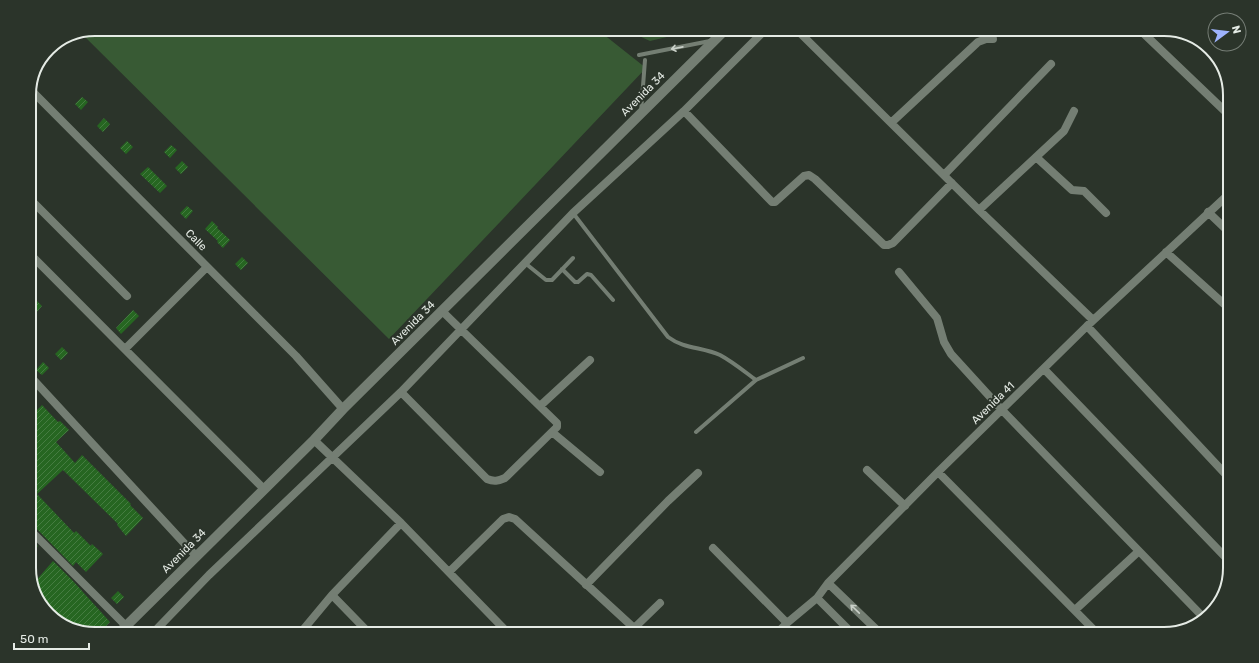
<svg xmlns="http://www.w3.org/2000/svg" width="1259" height="663" font-family="Rubik,sans-serif">
	<defs>
		<pattern id="building-hatch" width="6" height="6" patternUnits="userSpaceOnUse"><rect width="6" height="6" fill="#266621"/><path d="M-1 1l2-2M0 6l6-6M5 7l2-2" fill="none" stroke="#457c41"/></pattern>
	</defs>
	<rect width="100%" height="100%" fill="#2b342a"/>
	<path fill="#385a34" d="M 95,29 L 573,29 L 598,30 L 646,68 L 389,339 L 82,34 Z
		M 631,29 L 692,29 L 688,32 L 650,41 L 637,35 Z"/>
	<path fill="url(#building-hatch)" d="M 82,97 L 88,102 L 81,110 L 75,104 Z
		M 104,118 L 110,124 L 103,132 L 97,126 Z
		M 127,141 L 133,147 L 126,154 L 120,148 Z
		M 171,145 L 177,150 L 170,158 L 164,152 Z
		M 182,161 L 188,167 L 181,174 L 175,168 Z
		M 148,167 L 167,186 L 160,193 L 140,174 Z
		M 187,206 L 193,211 L 186,219 L 180,213 Z
		M 212,221 L 218,227 L 217,228 L 230,240 L 223,248 L 217,242 L 218,241 L 205,229 Z
		M 242,257 L 248,263 L 241,270 L 235,264 Z
		M 37,301 L 42,306 L 35,314 L 30,308 Z
		M 133,310 L 139,316 L 121,334 L 116,328 Z
		M 62,347 L 68,353 L 61,360 L 55,354 Z
		M 43,362 L 49,368 L 42,375 L 36,370 Z
		M 29,402 L 37,410 L 42,405 L 58,422 L 60,421 L 69,430 L 56,442 L 75,463 L 82,455 L 131,504 L 130,505 L 143,518 L 126,536 L 117,525 L 118,524 L 63,470 L 37,494 L 74,533 L 76,531 L 91,546 L 92,544 L 103,554 L 86,572 L 76,562 L 73,566 L 33,525 L 29,524 Z
		M 29,537 L 38,546 L 29,556 Z
		M 53,561 L 73,581 L 110,622 L 98,634 L 66,627 L 40,604 L 33,584 Z
		M 118,591 L 124,597 L 117,604 L 111,598 Z"/>
	<g fill="none" stroke-linecap="round" stroke-linejoin="round">
		<path stroke="#747e73" stroke-width="4" d="M 639,55 L 710,41
			M 641,112 L 645,60
			M 573,213 L 668,337 C 684,349 703,347 720,355 C 733,362 745,372 756,380 L 803,358
			M 525,263 L 546,280 L 552,280 L 573,258
			M 562,269 L 575,282 L 578,282 L 587,274 L 591,275 L 613,300
			M 696,432 L 756,380"/>
		<path stroke="#747e73" stroke-width="8" d="M 796,29 L 979,210 L 1093,320
			M 1139,29 L 1230,116
			M 30,89 L 296,356 L 343,409
			M 684,111 L 772,202 L 775,202 L 804,176 L 809,175 L 815,179 L 884,245 L 888,245 L 893,243 L 952,183
			M 892,122 L 978,42 L 986,39 L 993,39
			M 1036,157 L 1072,190 L 1084,191 L 1106,213
			M 944,175 L 1051,64
			M 29,198 L 127,296
			M 979,210 L 1064,131 L 1074,111
			M 1208,212 L 1230,233
			M 1166,252 L 1224,304
			M 29,253 L 264,489
			M 899,272 L 937,318 L 944,342 L 951,354 L 1002,410 L 1204,618
			M 1087,326 L 1230,479
			M 125,349 L 207,267
			M 1044,369 L 1230,562
			M 29,375 L 196,556
			M 401,392 L 487,479 C 494,482 498,481 505,478 L 557,427 L 557,423 L 442,311
			M 540,406 L 590,360
			M 552,432 L 600,472
			M 867,470 L 905,506
			M 938,472 L 1098,634
			M 401,523 L 509,634
			M 29,529 L 126,626
			M 713,548 L 787,623
			M 449,572 L 503,519 L 509,517 L 515,519 L 634,628
			M 828,583 L 881,634
			M 586,585 L 668,501 L 698,473
			M 332,595 L 370,634
			M 817,598 L 853,634
			M 1075,610 L 1139,551
			M 152,634 L 209,575 L 401,392 L 573,213 L 684,111 L 766,29
			M 301,634 L 302,631 L 332,595 L 401,523 L 314,440
			M 628,634 L 660,603
			M 776,634 L 787,623 L 817,598 L 828,583 L 938,472 L 1087,326 L 1230,193"/>
		<path stroke="#747e73" stroke-width="10" d="M 118,634 L 314,440 L 343,409 L 726,29"/>
	</g>
	<defs><path id="oneway-shaft" d="M-6 0H5M1.5-3L5.5 0L1.5 3" fill="none" stroke-width="1.6" stroke-linecap="round" stroke-linejoin="round"/></defs>
	<g stroke="#c9d0c8">
		<use href="#oneway-shaft" transform="translate(677 48) rotate(169)"/>
		<use href="#oneway-shaft" transform="translate(855 609) rotate(-136)"/>
	</g>
	<g text-anchor="middle" dominant-baseline="central" stroke-width="4" stroke-linejoin="round" paint-order="stroke">
		<g font-size="11" fill="#e5ebe5" stroke="#2b342a">
			<text transform="translate(643 94) rotate(-45)">Avenida 34</text>
			<text transform="translate(196 240) rotate(45)">Calle</text>
			<text transform="translate(413 323) rotate(-45)">Avenida 34</text>
			<text transform="translate(993 403) rotate(-44)">Avenida 41</text>
			<text transform="translate(184 551) rotate(-45)">Avenida 34</text>
		</g>
	</g>
	<path d="M0 0H1259V663H0ZM95 36H1164A59 59 0 0 1 1223 95V568A59 59 0 0 1 1164 627H95A59 59 0 0 1 36 568V95A59 59 0 0 1 95 36Z" fill="#2b342a" fill-rule="evenodd"/>
	<path fill="none" stroke="#e5ebe5" stroke-width="2" d="M95 36H1164A59 59 0 0 1 1223 95V568A59 59 0 0 1 1164 627H95A59 59 0 0 1 36 568V95A59 59 0 0 1 95 36Z"/>
	<g transform="translate(1227 32) rotate(75)"><circle r="19" fill="#2b342a" stroke="#757d75"/>
	<path d="M0-3L7 15L0 10L-7 15Z" fill="#9eb3fd"/>
	<text y="-6" font-size="11" font-weight="bold" text-anchor="middle" fill="#e5ebe5">N</text>
	</g>
	<path d="M14 643v6h75v-6" fill="none" stroke="#e5ebe5" stroke-width="2"/>
	<text x="20" y="643" font-size="12" fill="#e5ebe5" stroke="#2b342a" stroke-width="3" paint-order="stroke">50 m</text>
</svg>
